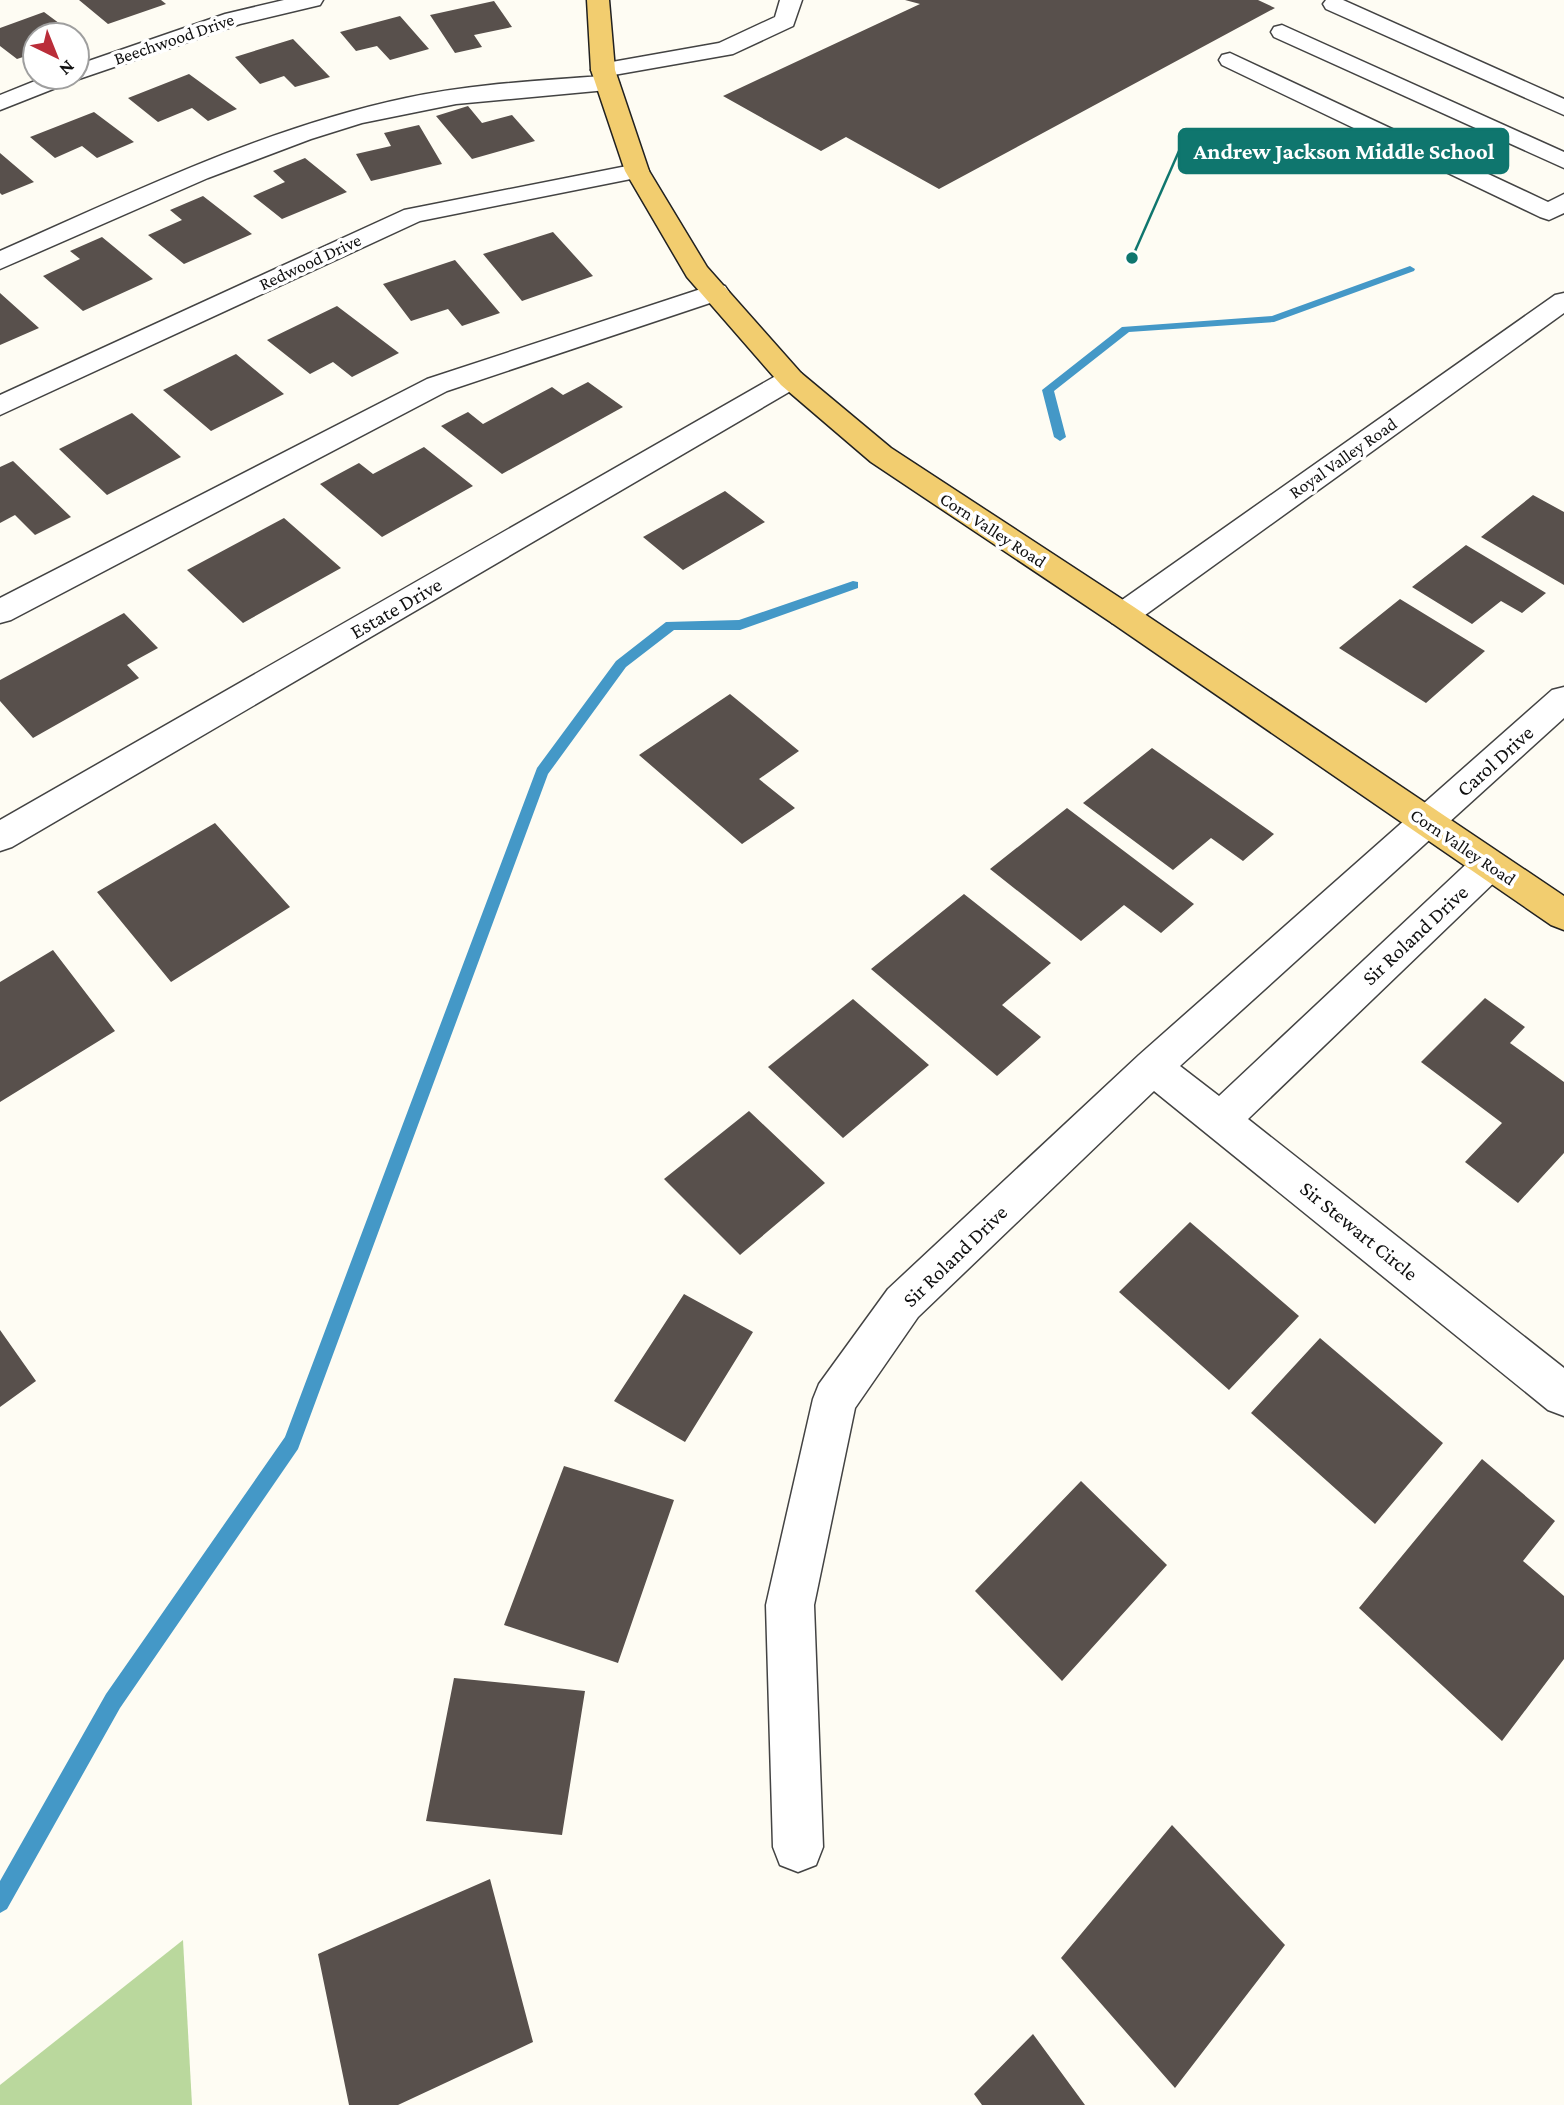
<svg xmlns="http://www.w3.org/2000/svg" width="1564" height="2105" font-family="'Crimson Pro',serif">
	<rect width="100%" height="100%" fill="#fefcf3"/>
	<path fill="#bad89d" d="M 183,1940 L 192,2105 L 0,2105 L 0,2085 Z"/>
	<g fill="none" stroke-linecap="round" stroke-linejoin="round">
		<path fill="#4498c7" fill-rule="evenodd" d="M 1410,266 L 1415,269 L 1414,271 L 1274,322 L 1129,332 L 1054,391 L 1066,437 L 1060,441 L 1054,437 L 1042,390 L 1122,327 L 1272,316 Z
			M 853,581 L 858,582 L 858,588 L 740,630 L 674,630 L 626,667 L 548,774 L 298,1449 L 120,1708 L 7,1909 L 0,1913 L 0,1881 L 106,1694 L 285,1437 L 537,768 L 616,661 L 666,622 L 739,620 Z"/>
	</g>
	<path fill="#58504c" d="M 79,0 L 161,0 L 166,4 L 108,24 Z
		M 905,0 L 1258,0 L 1275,8 L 939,189 L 846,137 L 821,151 L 723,96 L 920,4 Z
		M 494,1 L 512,27 L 474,35 L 482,47 L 455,53 L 430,15 Z
		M 44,12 L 75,35 L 35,35 L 35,53 L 17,59 L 0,46 L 0,28 Z
		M 400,16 L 429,49 L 390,60 L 377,46 L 356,51 L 340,32 Z
		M 293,39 L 330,77 L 295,87 L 284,76 L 260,84 L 235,57 Z
		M 189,74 L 237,109 L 208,121 L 192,108 L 158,122 L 128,98 Z
		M 468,106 L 482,123 L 512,115 L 535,141 L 472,159 L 436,116 Z
		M 94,112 L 134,142 L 97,158 L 82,146 L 55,158 L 30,137 Z
		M 419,125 L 442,164 L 371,181 L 356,154 L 391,146 L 384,133 Z
		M 0,153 L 34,182 L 2,195 L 0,193 Z
		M 305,158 L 347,192 L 282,219 L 253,196 L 285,182 L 273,171 Z
		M 203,196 L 252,234 L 184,264 L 148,235 L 182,220 L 170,210 Z
		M 553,232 L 593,276 L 522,301 L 483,254 Z
		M 102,237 L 153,279 L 83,311 L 43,276 L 80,259 L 70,251 Z
		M 455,260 L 500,313 L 462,326 L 448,309 L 411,321 L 383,284 Z
		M 0,293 L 39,328 L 0,345 Z
		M 337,306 L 399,353 L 352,377 L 333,362 L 310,374 L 267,340 Z
		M 236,354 L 284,394 L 211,431 L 163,390 Z
		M 588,382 L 623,407 L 502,474 L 441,426 L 468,412 L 483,424 L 552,387 L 563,395 Z
		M 132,413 L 181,457 L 107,495 L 59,449 Z
		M 424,447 L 473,486 L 382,537 L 320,484 L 359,463 L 373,474 Z
		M 13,461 L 71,517 L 35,535 L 15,515 L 0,523 L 0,467 Z
		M 725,491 L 765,522 L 683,570 L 643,537 Z
		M 1533,495 L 1564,512 L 1564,585 L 1481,537 Z
		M 284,518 L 341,568 L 243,623 L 187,570 Z
		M 1466,545 L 1546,593 L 1522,613 L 1501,601 L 1472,624 L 1412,587 Z
		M 1400,599 L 1485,651 L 1426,703 L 1339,648 Z
		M 124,613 L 158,648 L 127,665 L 139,678 L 33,738 L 0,701 L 0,680 Z
		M 730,694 L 799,751 L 759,779 L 795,808 L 742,844 L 639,755 Z
		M 1152,748 L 1274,834 L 1243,861 L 1211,838 L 1173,870 L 1083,803 Z
		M 1067,808 L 1194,904 L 1161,933 L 1124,905 L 1081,941 L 990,869 Z
		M 215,823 L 290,907 L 171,982 L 97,892 Z
		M 964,894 L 1051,963 L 1002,1005 L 1041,1037 L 997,1076 L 871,969 Z
		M 53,950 L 115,1031 L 0,1102 L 0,982 Z
		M 1485,998 L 1525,1027 L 1510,1043 L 1564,1082 L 1564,1153 L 1518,1203 L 1465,1162 L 1502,1123 L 1421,1062 Z
		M 853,999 L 929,1065 L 843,1138 L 768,1067 Z
		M 749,1111 L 825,1183 L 740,1255 L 664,1179 Z
		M 1190,1222 L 1299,1316 L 1229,1390 L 1119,1292 Z
		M 684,1294 L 753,1332 L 685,1442 L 614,1401 Z
		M 0,1330 L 36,1381 L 0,1407 Z
		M 1320,1338 L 1443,1443 L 1375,1524 L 1251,1413 Z
		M 1482,1459 L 1555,1521 L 1523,1561 L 1564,1596 L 1564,1659 L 1502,1741 L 1359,1608 Z
		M 564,1466 L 674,1500 L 618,1663 L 504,1625 Z
		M 1081,1481 L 1167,1565 L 1062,1681 L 975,1591 Z
		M 454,1678 L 585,1691 L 562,1835 L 426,1821 Z
		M 1172,1825 L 1285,1945 L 1175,2088 L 1061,1958 Z
		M 490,1879 L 533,2042 L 398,2105 L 349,2105 L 318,1954 Z
		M 1033,2034 L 1085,2105 L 982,2105 L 974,2094 Z"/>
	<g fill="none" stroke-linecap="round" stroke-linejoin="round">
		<defs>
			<path id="minor" d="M 284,0 L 323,0 L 320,5 L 240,24 L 76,80 L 0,110 L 0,95 L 45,77 L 77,77 L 77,65 L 225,14 Z
				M 780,0 L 802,0 L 793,26 L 733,54 L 608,76 L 615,78 L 619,83 L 615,88 L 607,90 L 456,104 L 362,123 L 311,139 L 208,178 L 0,269 L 0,251 C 132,193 264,128 406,98 C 470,84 536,81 601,76 L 595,75 L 591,70 L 595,65 L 719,43 L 775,17 Z
				M 1326,0 L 1343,0 L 1564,99 L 1564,115 L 1326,9 L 1323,4 Z
				M 1282,25 L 1564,152 L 1564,168 L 1274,37 L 1271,32 L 1274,27 Z
				M 1230,53 L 1548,202 L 1564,194 L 1564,213 L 1549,220 L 1540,217 L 1222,65 L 1219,60 L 1222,55 Z
				M 637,164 L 646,166 L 649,171 L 646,176 L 420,221 L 0,415 L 0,395 L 404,210 Z
				M 716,284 L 725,286 L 729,292 L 725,298 L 447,391 L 11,620 L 0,623 L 0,598 L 427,379 Z
				M 1564,293 L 1564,313 L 1134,623 L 1123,626 L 1112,623 L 1107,615 L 1112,607 L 1555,295 Z
				M 791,370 L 801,373 L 805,379 L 801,385 L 12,847 L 0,851 L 0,820 L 781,373 Z
				M 1564,687 L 1564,718 L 1180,1066 L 1219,1096 L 1476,855 L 1489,851 L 1502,855 L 1507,865 L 1502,875 L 1248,1119 L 1564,1368 L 1564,1416 L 1548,1410 L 1154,1091 L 918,1317 L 855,1408 L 814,1605 L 823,1847 L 816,1865 L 798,1872 L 780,1865 L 773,1847 L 766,1605 L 813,1399 L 819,1384 L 888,1289 L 1139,1055 L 1552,690 Z"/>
			<path id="major" d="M 587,0 L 609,0 L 615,70 L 649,171 L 707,267 L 801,373 L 891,448 L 1134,607 L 1564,896 L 1564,930 L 1551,925 L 1112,623 L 871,462 L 781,385 L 687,277 L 625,171 L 591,70 Z"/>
		</defs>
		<use href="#minor" stroke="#434343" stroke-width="3"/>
		<use href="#major" stroke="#212121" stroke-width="3"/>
		<use href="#minor" fill="#fff" fill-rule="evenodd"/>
		<use href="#major" fill="#f2cd6f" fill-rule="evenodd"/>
	</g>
	<g text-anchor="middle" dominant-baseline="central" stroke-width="7" stroke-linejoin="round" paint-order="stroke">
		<g font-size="18" fill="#101010" stroke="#fff">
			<text transform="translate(174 39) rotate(-19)">Beechwood Drive</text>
			<text transform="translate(310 262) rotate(-25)">Redwood Drive</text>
			<text transform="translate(1343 458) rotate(-35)">Royal Valley Road</text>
			<text transform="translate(993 530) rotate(33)">Corn Valley Road</text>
			<text transform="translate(1463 847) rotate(34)">Corn Valley Road</text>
		</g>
		<g font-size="21" fill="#101010" stroke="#fff">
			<text transform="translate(396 608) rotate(-30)">Estate Drive</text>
			<text transform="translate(1495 761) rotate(-42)">Carol Drive</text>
			<text transform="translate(1415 935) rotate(-43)">Sir Roland Drive</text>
			<text transform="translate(1359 1231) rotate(39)">Sir Stewart Circle</text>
			<text transform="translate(955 1256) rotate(-44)">Sir Roland Drive</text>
		</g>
	</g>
	<path fill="none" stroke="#0f766e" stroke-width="2.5" d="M1132 258L1179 151"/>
	<circle fill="#0f766e" stroke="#fff" stroke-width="2.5" cx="1132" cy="258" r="7"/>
	<rect fill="#0f766e" stroke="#0f766e" stroke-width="2.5" x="1179" y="129" width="329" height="44" rx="7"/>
	<g font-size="23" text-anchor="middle" font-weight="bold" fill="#fff">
		<text x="1344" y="159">Andrew Jackson Middle School</text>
	</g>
	<g transform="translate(56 56) rotate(137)"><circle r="33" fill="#ffffff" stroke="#9f9f9f" stroke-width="2"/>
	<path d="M0-5L12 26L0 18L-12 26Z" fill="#ba2d39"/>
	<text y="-10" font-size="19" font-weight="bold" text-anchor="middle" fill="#101010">N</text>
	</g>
</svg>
